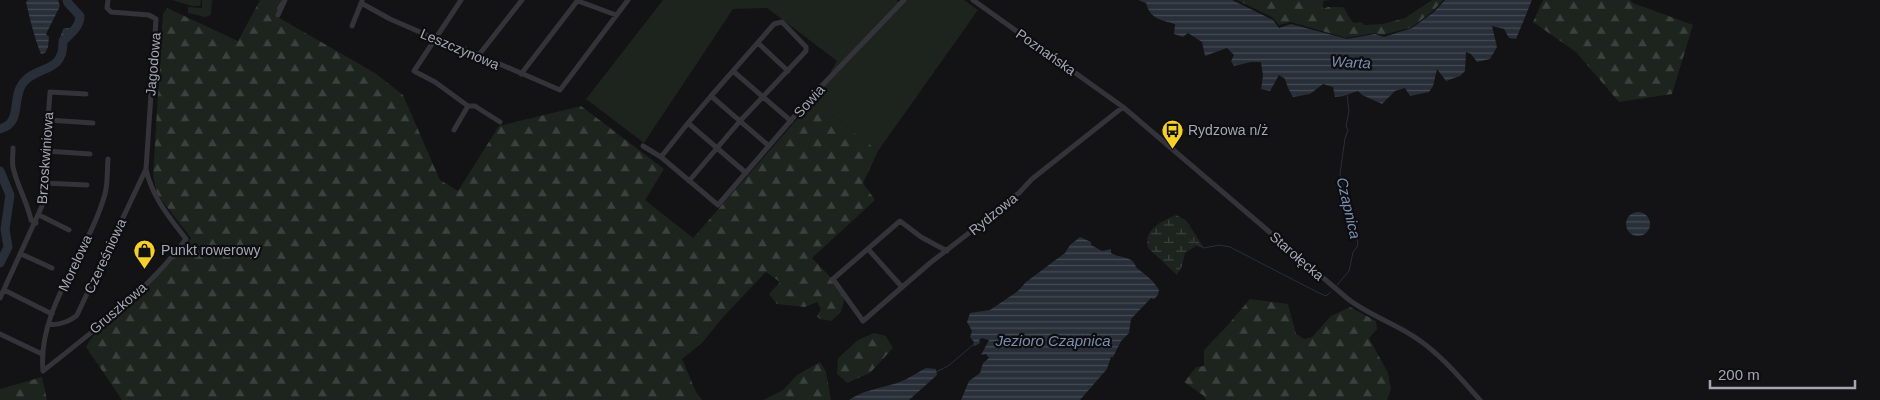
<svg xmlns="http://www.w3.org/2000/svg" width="1880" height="400" font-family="Arial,sans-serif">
	<defs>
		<pattern id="forest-firs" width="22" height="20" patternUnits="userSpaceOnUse" patternTransform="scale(1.25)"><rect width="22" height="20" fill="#1d241e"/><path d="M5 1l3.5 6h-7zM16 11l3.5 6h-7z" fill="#3b413c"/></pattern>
		<pattern id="wetland-marsh" width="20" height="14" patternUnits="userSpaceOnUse" patternTransform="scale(1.25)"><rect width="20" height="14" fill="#1d241e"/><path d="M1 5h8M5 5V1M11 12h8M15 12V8" fill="none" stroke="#3b413c"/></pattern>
		<pattern id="water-rules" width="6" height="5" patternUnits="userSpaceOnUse" patternTransform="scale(1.25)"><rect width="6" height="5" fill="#292f38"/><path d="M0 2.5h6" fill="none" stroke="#454a53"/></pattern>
	</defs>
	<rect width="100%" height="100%" fill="#131214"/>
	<path fill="#1d241e" d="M 172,0 L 201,0 L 200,6 L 192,6 Z
		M 202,0 L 212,0 L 211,15 L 205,17 L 188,13 L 188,7 L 202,8 Z
		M 663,0 L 896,0 L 900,3 L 903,0 L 964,0 L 978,10 L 878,151 L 814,100 L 837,61 L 767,8 L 733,9 L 644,143 L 586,99 Z"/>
	<path fill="url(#forest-firs)" d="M 260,0 L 283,0 L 276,16 L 375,73 L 403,95 L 440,180 L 458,191 L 499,126 L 581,106 L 664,169 L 645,200 L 693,238 L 814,100 L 878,151 L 863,183 L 875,200 L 812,258 L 834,281 L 845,297 L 841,312 L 831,321 L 820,319 L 817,316 L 821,309 L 817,302 L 805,307 L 777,304 L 769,294 L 780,282 L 766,272 L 724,316 L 702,343 L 682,359 L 696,392 L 702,400 L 122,400 L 86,347 C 95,329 112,320 127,307 C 150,286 170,262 191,238 L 157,194 L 153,175 L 163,14 L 167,8 L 238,41 Z
		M 1237,0 L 1330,0 L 1323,1 L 1323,9 L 1328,7 L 1343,7 C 1348,13 1348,18 1354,23 L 1360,22 L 1365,25 L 1383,24 L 1405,18 L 1432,0 L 1443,0 L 1433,11 L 1412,27 L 1383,35 L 1374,33 L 1346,38 L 1291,22 L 1279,25 L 1272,17 Z
		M 1543,0 L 1630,0 L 1633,3 L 1693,25 L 1672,94 L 1619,102 L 1576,52 L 1533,22 Z
		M 1250,299 L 1288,304 L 1296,334 L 1304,339 L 1312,337 L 1331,316 L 1350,307 L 1376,321 L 1377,329 L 1369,338 L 1388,373 L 1391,389 L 1387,400 L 1206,400 L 1204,396 L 1184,382 L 1196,367 L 1204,366 L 1204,350 L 1227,326 Z
		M 874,333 L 886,336 L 893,348 L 870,373 L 847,383 L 837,374 L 838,358 L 858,340 Z
		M 820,362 L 826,372 L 831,400 L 763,400 L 783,390 L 797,375 Z
		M 42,377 L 47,400 L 0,400 L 0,389 Z"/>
	<path fill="url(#wetland-marsh)" d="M 1176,215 L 1186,220 L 1204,248 L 1196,246 L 1185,253 L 1182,266 L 1177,275 L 1148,248 C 1143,229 1162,221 1176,215 Z"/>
	<path fill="url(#water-rules)" d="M 28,0 L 58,0 L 60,6 L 46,34 L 49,37 L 48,47 L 45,53 L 41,54 C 34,37 30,19 26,2 Z
		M 1138,0 L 1232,0 L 1273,20 L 1279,28 L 1291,24 L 1347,39 L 1375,34 L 1384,37 L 1412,28 L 1434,12 L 1445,0 L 1532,0 L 1516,39 L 1509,38 L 1504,29 L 1492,26 L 1497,47 L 1490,59 L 1477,62 L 1471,54 L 1466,52 L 1465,71 L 1460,76 L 1446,81 L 1437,69 L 1433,86 L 1429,92 L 1410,96 L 1405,88 L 1395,91 L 1382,104 L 1362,95 L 1358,91 L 1343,96 L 1335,97 L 1333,87 L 1323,84 L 1310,94 L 1293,97 L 1288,88 L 1285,79 L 1279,75 L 1270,91 L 1261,89 L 1263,76 L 1261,62 L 1251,62 L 1234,66 L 1231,61 L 1234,55 L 1227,48 L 1205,56 L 1202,42 L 1188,33 L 1183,37 L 1174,34 L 1175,24 C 1161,20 1150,19 1146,3 Z
		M 67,28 L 75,29 L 76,32 L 65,44 L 60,38 L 63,29 Z
		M1626 224a12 12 0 1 1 24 0a12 12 0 1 1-24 0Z
		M 1080,237 L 1091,242 L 1091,245 L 1102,251 L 1111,249 L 1111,253 C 1117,257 1124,256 1131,260 C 1135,262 1135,267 1138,269 C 1147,276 1153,280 1159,290 L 1158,295 L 1154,299 L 1151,298 L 1131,319 L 1129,333 L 1121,341 L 1113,357 L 1111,357 L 1107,369 L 1080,400 L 961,400 L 969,381 L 980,373 L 983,363 L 989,358 L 986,354 L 981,355 L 989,340 L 982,338 L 979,340 L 980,343 L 975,346 L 973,345 L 974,342 L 970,337 L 972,331 L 967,322 L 970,313 L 990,310 L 1018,291 L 1026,282 L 1065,253 L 1070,245 Z
		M 926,368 L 936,369 L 937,375 L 909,400 L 849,400 C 862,391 876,389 890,385 C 903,382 915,374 926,368 Z"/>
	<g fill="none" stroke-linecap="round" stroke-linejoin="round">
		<path stroke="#292f38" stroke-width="1" d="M 1189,239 L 1204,248 L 1219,245 L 1230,247 L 1317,292 L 1326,296 L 1331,292
			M 1337,285 L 1349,271 L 1353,252 L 1357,247 L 1358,242 L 1340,174 L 1345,138 L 1348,130 L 1346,126 L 1349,111 L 1347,95
			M 936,372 L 948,366 L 973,345"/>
		<path stroke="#292f38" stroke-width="9" d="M 0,129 C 23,123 11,98 23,83 C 37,65 64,74 63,41 C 70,34 80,27 80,16 L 68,3 L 67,0
			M 0,171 L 10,195 L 5,229 L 8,247 L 0,263"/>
		<path stroke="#333339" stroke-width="5" d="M 973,0 L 1123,107 L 1348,299 C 1370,316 1397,324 1419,340 C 1442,356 1461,379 1480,400
			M 578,1 L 616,15
			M 361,3 L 390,19 L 429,36 L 437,37 L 560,90 L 628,0
			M 278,15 L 285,0
			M 352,26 L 362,1
			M 758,43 L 788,71
			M 478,56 L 522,0
			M 733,71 L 791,121
			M 521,74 L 578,0
			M 468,106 L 475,106 L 500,122
			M 48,120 L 93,123
			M 454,130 L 468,106 L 435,82 L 414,71 L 461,0
			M 643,146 L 661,157 L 718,205 L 811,97 L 904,0
			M 13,148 C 13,154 12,161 13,167 C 17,186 27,201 31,220 L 36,223
			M 46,151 L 90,154
			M 661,157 L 688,123
			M 746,173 L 688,123 L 711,96 L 769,146
			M 689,181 L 740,121 L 806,51 L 806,47 L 782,22 L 774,24 L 711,96
			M 44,183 L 87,185
			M 39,215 L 69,230
			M 868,249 L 902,287
			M 947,251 L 921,237 L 900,221 L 833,279 L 863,321 L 930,263 L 991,216 L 1004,203 L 1019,193 L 1032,179 L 1123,107
			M 21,254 L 52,268
			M 4,290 L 52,314
			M 0,298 L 42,206 L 50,92 L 86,94
			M 49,324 C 57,326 71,321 77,315 L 146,169
			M 0,334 L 42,354
			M 43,371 C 93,331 148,291 186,239 C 169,217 152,197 146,169 L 156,19 L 149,15 L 111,12 L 107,8 L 108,0
			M 43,371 C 37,309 89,252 105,194 C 108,183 107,170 108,159"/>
	</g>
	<defs>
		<symbol id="bus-pin" viewBox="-11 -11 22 30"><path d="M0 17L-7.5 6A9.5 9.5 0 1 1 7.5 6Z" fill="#f5d029" stroke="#0e0d0f"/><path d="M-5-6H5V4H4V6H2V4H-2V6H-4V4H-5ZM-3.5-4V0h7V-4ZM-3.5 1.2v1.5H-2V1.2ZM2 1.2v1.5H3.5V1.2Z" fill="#111"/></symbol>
		<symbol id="shop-pin" viewBox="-11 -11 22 30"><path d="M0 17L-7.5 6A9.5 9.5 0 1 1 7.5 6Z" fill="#f5d029" stroke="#0e0d0f"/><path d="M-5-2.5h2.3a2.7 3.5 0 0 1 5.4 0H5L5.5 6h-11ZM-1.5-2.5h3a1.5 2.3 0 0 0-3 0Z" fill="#111"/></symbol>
	</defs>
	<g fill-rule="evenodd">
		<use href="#bus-pin" x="1160" y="118" width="25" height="34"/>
		<use href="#shop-pin" x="132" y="238" width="25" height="34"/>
	</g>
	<g text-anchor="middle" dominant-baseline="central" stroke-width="4.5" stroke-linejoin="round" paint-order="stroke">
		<g font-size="14" fill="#a4a6b5" stroke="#0e0d0f">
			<text transform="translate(460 49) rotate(23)">Leszczynowa</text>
			<text transform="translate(1046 52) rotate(35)">Poznańska</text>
			<text transform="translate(153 64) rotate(-85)">Jagodowa</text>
			<text transform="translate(809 101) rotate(-48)">Sowia</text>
			<text transform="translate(45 158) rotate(-86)">Brzoskwiniowa</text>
			<text transform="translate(993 214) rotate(-39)">Rydzowa</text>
			<text transform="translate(105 256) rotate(-65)">Czereśniowa</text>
			<text transform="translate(1297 256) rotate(41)">Starołęcka</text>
			<text transform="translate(75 263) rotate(-65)">Morelowa</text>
			<text transform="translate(118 308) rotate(-41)">Gruszkowa</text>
		</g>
		<g font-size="14" fill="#a4a6b5" stroke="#0e0d0f" text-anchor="start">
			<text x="1188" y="130">Rydzowa n/ż</text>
			<text x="161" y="250">Punkt rowerowy</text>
		</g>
		<g font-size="15" font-style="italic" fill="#798eb1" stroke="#0e0d0f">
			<text transform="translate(1351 62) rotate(3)">Warta</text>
			<text transform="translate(1349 208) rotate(77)">Czapnica</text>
			<text x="1053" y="340">Jezioro Czapnica</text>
		</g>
	</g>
	<path d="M1710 380v8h145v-8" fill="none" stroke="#a4a6b5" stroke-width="2.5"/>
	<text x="1718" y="380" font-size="15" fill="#a4a6b5" stroke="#0e0d0f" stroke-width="4" paint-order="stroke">200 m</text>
</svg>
